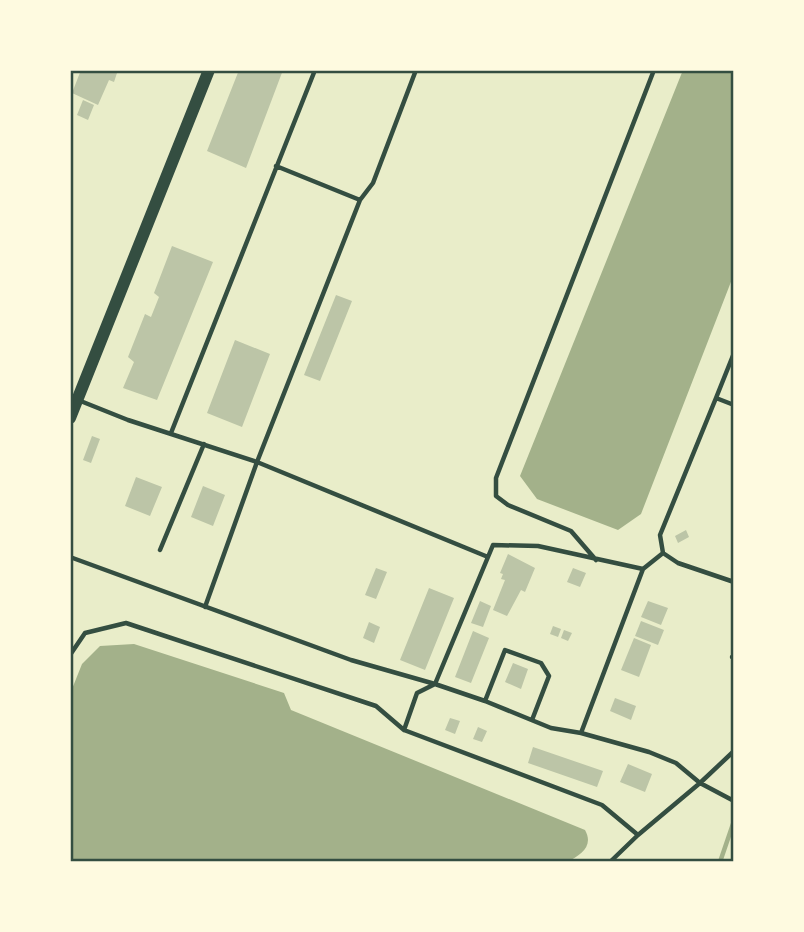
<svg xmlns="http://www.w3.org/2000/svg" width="804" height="932" font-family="'Noto Sans',sans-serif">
	<rect width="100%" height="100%" fill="#e9edc9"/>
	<path fill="#a3b18a" d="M 683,70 L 734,70 L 734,274 L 641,514 L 618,530 L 537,499 L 520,476 Z
		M 134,644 L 284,693 L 291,710 L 585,830 C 594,846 581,855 567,862 L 70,862 L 70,694 L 82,664 L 100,646 Z"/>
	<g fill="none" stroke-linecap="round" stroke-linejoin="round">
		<path stroke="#a3b18a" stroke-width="4.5" d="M 720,862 L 734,821"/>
	</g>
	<path fill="#bcc5a7" d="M 81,70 L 118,70 L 114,82 L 109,80 L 98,105 L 72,93 Z
		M 239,70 L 283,70 L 246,168 L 207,151 Z
		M 83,100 L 94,105 L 88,120 L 77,115 Z
		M 172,246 L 213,262 L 157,400 L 123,388 L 134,362 L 128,357 L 145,314 L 151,317 L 159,297 L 154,293 Z
		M 336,295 L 352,301 L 320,381 L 304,375 Z
		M 235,340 L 270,354 L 242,427 L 207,413 Z
		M 92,436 L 100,439 L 91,463 L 83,460 Z
		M 136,477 L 162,487 L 150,516 L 125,506 Z
		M 203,486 L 225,495 L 213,526 L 191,517 Z
		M 686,530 L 689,537 L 678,543 L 675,536 Z
		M 508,554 L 535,568 L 525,592 L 521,590 L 507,616 L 493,610 L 505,580 L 501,579 L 503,574 L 500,573 Z
		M 376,568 L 387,572 L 376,599 L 365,595 Z
		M 573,568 L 586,573 L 580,587 L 567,582 Z
		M 429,588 L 454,598 L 425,670 L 400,660 Z
		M 480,601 L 491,606 L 483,627 L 471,623 Z
		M 648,601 L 668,608 L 661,625 L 641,617 Z
		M 641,621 L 664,630 L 658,645 L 635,636 Z
		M 369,622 L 380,627 L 374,643 L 363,638 Z
		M 553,626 L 561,629 L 558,637 L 550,634 Z
		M 564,630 L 572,633 L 568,641 L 561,638 Z
		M 473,631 L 489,638 L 471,683 L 455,677 Z
		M 634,638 L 651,645 L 639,677 L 621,670 Z
		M 513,663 L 528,669 L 521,689 L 505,682 Z
		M 615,698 L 636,706 L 631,720 L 610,711 Z
		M 450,718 L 460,721 L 455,734 L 445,730 Z
		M 478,727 L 487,731 L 482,742 L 473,739 Z
		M 533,747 L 603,771 L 597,787 L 528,763 Z
		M 628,764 L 652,774 L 645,792 L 620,782 Z"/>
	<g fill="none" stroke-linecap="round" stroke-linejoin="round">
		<path stroke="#344e41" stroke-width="4.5" d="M 276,166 L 360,200
			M 734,353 L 716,398 L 734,405
			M 716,398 L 660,535 L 663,553 L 678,563 L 734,582
			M 78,400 L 128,420 L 257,462 L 488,557
			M 171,433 L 315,70
			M 160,550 L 204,444
			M 70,557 L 351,660 L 435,684 L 417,693 L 404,730 L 602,805 L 638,835 L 700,783 L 676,763 L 649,752 L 581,733 L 551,728 L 485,701 L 505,650 L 541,663 L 549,676 L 532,720
			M 596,560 L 571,531 L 508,505 L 496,496 L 496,478 L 654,70
			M 643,569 L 663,553
			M 205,607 L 257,462 L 360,200 L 373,183 L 416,70
			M 70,655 L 85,633 L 126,623 L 376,706 L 404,730
			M 732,657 L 734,657
			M 485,701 L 435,684 L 493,545 L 538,546 L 643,569 L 581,733
			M 734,751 L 700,783 L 734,801
			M 610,862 L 638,835"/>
		<path stroke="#344e41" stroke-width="12" d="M 70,418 L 209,70"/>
	</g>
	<rect width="804" height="932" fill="none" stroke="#fefae0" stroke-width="144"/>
	<rect x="72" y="72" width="660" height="788" fill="none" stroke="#344e41" stroke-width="2.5"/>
</svg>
